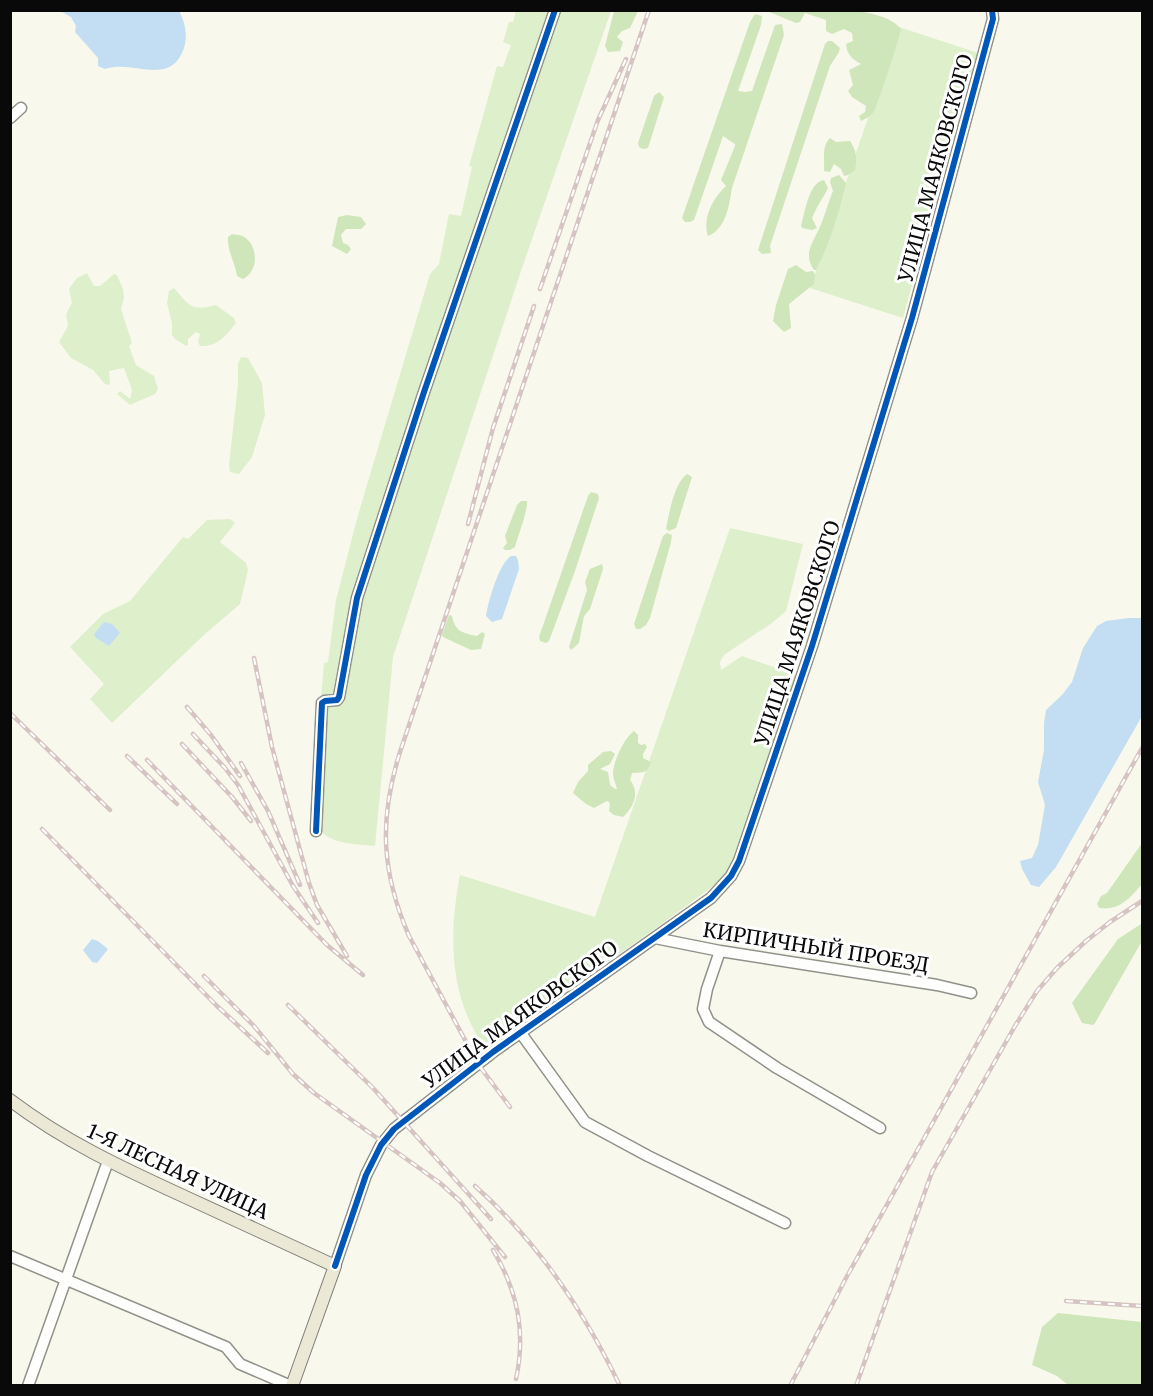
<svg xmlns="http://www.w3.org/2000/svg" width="1153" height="1396" font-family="Merriweather,serif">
	<rect width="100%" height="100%" fill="#f9f8ec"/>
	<path fill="#deefcc" d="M 516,11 L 611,11 L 522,268 L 393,657 L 375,846 C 358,844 332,845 320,830 L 321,698 L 324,663 L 328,662 L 336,600 L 358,515 L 430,274 L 439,264 L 449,214 L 461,216 L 472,167 L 469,166 L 497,66 L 503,67 L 511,45 L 503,42 L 509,22 L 513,22 Z
		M 899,27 L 978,53 L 955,126 L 903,318 L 810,288 Z
		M 87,273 L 94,286 L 100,286 L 114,274 L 117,275 L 123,289 L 124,298 L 121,309 L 132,343 L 129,346 L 136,365 L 154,376 L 158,389 L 155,394 L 130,405 L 117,394 L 120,391 L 130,399 L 132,390 L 124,368 L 109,371 L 110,385 L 105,384 L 93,370 L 71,358 L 59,342 L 68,326 L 66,314 L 72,303 L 69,289 L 77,278 Z
		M 174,288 C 190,307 192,311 216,305 L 234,318 L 236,323 C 226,336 217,347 200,346 L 198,342 L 200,334 L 196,332 L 188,339 L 188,345 L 186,346 L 175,339 L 172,335 L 172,323 L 167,303 L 169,291 Z
		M 241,357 L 248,358 L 262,383 L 265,415 L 252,457 L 239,474 L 230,472 L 229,465 L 238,384 L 238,364 Z
		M 230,519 L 235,523 L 220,542 L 246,563 L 248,570 L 240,604 L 205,634 L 112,723 L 90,699 L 104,684 L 70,647 L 103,614 L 130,601 L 183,537 L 188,539 L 207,520 Z
		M 730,528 L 803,544 L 786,611 L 772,623 L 724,655 L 720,662 L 721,670 L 742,656 L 796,675 L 731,866 L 720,881 L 652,931 L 485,1047 C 448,998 449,932 460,875 L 595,917 Z"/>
	<path fill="#cee6ba" d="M 614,11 L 638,11 L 630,28 L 622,31 L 617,37 L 623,42 L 620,51 L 608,52 L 605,46 Z
		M 767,11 C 800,10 880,2 901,29 C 900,37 877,108 873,113 C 869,117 865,119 861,121 L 859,116 L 865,112 L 866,106 L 852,97 L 848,91 L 853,85 L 849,70 L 861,64 C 852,59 847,55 846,44 L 853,41 L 852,33 L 844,29 L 832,34 L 826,31 L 826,20 L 805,13 L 800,22 L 796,23 Z
		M 755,14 L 762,16 L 761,25 L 738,91 L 745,92 L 752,91 L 775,25 L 782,24 L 784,35 L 732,188 C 729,206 726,229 708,236 C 702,218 713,198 726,186 L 721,180 L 735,146 L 735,144 L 723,136 L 694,220 L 690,222 L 685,222 L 682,218 L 750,22 Z
		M 828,41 L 832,41 L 840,48 L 839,52 L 830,66 L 770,246 L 771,253 L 762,254 L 758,250 L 825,44 Z
		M 659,92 L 664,97 L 648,148 L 643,149 L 639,147 L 638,143 L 654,96 Z
		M 830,138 L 836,142 L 850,141 C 857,152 857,158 855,170 L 848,175 L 844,176 L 841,169 L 834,164 L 830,172 L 824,171 C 825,160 821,147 830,138 Z
		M 839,175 L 846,183 C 839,213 830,243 816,270 L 814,270 C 804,256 811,245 817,233 C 823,222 828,203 833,191 L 830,182 L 831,178 Z
		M 824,180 L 828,188 C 823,198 817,206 812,218 L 817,228 L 812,230 L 802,228 L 801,226 C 805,212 809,182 824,180 Z
		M 347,215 L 361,217 L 366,224 L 361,229 L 346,229 L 341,235 L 343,243 L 348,245 L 351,249 L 347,254 L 332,246 L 338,217 Z
		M 232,234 C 235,235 239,234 242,236 C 257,242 261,270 243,279 L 237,276 C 235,262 227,251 228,237 Z
		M 796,265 L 806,272 L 813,271 L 815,275 L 814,284 L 789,304 L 791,328 L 784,332 L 773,321 L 776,305 L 788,269 Z
		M 687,474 L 692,477 L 676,528 L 669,531 L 666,529 C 669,514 674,483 687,474 Z
		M 591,492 L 598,494 L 599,498 L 575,571 L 549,641 L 546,643 L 540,641 L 539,637 L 588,496 Z
		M 521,501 L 527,501 C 528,511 518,535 515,547 L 510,550 L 505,550 L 503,548 L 507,543 L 505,536 L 517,505 Z
		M 667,533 L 672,535 L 671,542 L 650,618 L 646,625 L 640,629 L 636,629 L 634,624 L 663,536 Z
		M 602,564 L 603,569 L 590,609 L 584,616 L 579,643 L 571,650 L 569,647 L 587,590 L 585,582 L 590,569 Z
		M 449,615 L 452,616 C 455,632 463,633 477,636 L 482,632 L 485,634 L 481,649 L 471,650 L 443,637 L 442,635 Z
		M 634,731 L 638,735 L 638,743 L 641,745 L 645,744 L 647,747 L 643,754 L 643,758 L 651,762 C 647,774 643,772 632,773 L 630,780 C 640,792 634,807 623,817 L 614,815 L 609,811 L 610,803 L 607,801 L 594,808 L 586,804 L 573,793 L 578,782 L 588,771 L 588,765 L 603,752 L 611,751 L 615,754 L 610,764 L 600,769 L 608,772 L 610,785 L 615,789 L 617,789 C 616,784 613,779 613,774 C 613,762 624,738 634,731 Z
		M 1142,843 L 1142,884 C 1129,899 1119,911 1099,908 L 1097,904 L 1101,896 L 1107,893 Z
		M 1141,924 L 1142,941 L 1095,1023 L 1093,1025 L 1082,1023 L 1072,1003 L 1118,939 Z
		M 1058,1313 L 1142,1322 L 1142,1385 L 1068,1385 L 1057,1376 L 1032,1365 L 1042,1327 Z"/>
	<path fill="#c3def2" d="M 60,11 L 179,11 C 185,22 188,35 184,48 C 170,88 133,59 105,69 L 98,66 L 98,58 L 75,32 L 76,26 L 71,17 Z
		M 511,556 L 516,556 L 518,560 L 519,569 L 502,619 L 492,622 L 486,616 C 488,602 499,563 511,556 Z
		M 1129,618 L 1142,618 L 1142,716 L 1056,867 L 1039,887 L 1031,885 L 1022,869 L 1020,861 L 1032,858 L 1038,845 L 1045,805 L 1038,782 L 1044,750 L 1044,723 L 1046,710 L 1062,695 L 1072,682 L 1083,648 L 1097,626 L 1106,621 Z
		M 104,622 L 112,624 L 120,633 L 109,646 L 96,638 L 94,634 Z
		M 92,939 L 98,941 L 108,949 L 97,963 L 92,962 L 83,950 Z"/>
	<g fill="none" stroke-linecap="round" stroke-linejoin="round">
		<defs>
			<path id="minor" d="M 10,118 L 21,108
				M 316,831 L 322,703 L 325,701 L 337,700 L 339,697 L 357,598 L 423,395 L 555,10
				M 655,938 L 720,951 L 937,985 L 971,993
				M 720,951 L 707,989 L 703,1009 L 709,1022 L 777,1068 L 880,1128
				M 520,1032 L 585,1122 L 648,1156 L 785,1223
				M 10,1256 L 226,1347 L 240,1364 L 291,1386
				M 335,1266 L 366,1175 L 381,1145 L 394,1129 L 493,1052 L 711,898 L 731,876 L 739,861 L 812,646 L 912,318 L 993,19 L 992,10
				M 28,1386 L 108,1161"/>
			<path id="major" d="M 10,1100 C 64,1141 120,1167 181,1195 C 232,1219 284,1242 335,1266 L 292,1386"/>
		</defs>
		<use href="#minor" stroke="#91918b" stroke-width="13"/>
		<use href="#major" stroke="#7e7e78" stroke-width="14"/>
		<use href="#minor" stroke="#fefefc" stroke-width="10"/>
		<use href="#major" stroke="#ebe8d6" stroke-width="12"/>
		<defs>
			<path id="rail" d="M 540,289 L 598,120 L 626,59
				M 468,524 L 493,428 L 534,306
				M 254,658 L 272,747 L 309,883 L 317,905 L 347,956
				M 187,707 L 211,735 L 240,776
				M 10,713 L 110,810
				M 193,734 L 225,768 L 238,785 L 293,886 L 318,923
				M 182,744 L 232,797 L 251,821
				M 127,756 L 177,804
				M 147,760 L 327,945 L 363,975
				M 241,763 L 268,811 L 300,885
				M 42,829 L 217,1006 L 268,1053
				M 204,976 L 254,1026 L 293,1074 L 314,1093 L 440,1183 L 460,1201 L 505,1257
				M 288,1005 L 373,1088 L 491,1219
				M 510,1107 L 478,1064 L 409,936 C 381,871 379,819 400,752 L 649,10
				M 475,1186 C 538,1242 584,1311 620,1386
				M 493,1250 C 518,1292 526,1332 516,1379
				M 1066,1301 L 1142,1306
				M 790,1386 L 846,1278 L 1142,748
				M 856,1386 L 932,1172 L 1015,1026 L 1037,991 L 1057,968 L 1086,941 L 1110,922 L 1142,901"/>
		</defs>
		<use href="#rail" stroke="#d5c4c2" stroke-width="4.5"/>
		<use href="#rail" stroke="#fff" stroke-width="2" stroke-dasharray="7" stroke-linecap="butt"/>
		<defs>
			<path id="cycleway" d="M 316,831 L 322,703 L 325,701 L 337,700 L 339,697 L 357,598 L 423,395 L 555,10
				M 335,1266 L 366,1175 L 381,1145 L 394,1129 L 493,1052 L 711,898 L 731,876 L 739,861 L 812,646 L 912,318 L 993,19 L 992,10"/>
		</defs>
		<use href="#cycleway" stroke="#fff" stroke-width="10"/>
		<use href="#cycleway" stroke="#0057b8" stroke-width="6"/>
	</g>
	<g text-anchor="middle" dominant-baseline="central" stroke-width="6" stroke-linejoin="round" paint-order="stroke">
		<g font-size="20" fill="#090909" stroke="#fff">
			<text transform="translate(935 168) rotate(-75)">УЛИЦА МАЯКОВСКОГО</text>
			<text transform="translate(797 633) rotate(-72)">УЛИЦА МАЯКОВСКОГО</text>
			<text transform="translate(816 947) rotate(9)">КИРПИЧНЫЙ ПРОЕЗД</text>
			<text transform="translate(520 1014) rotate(-36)">УЛИЦА МАЯКОВСКОГО</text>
			<text transform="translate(178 1171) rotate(25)">1-Я ЛЕСНАЯ УЛИЦА</text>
		</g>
	</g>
	<rect width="1153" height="1396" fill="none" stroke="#090909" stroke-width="24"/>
</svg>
